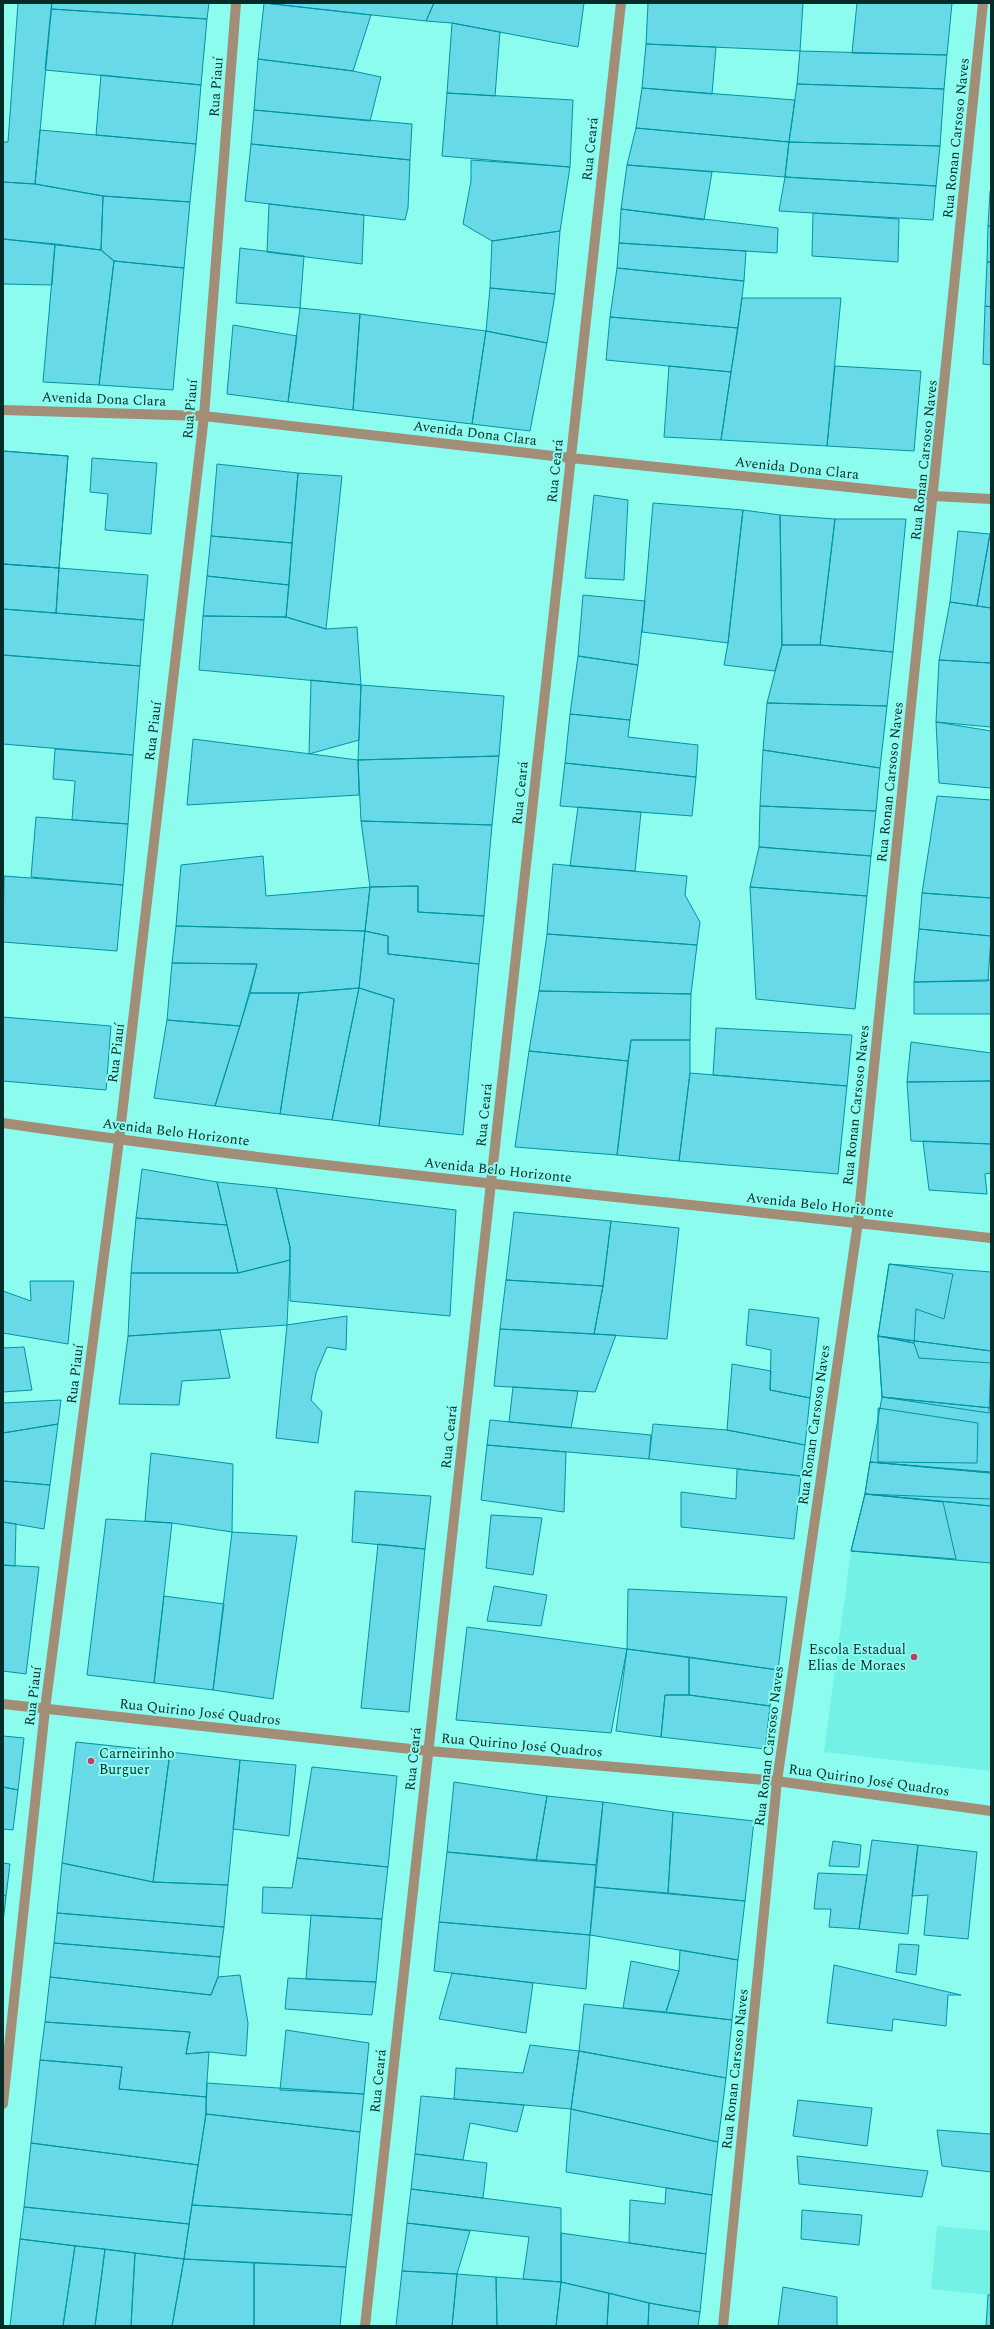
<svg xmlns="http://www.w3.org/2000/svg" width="994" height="2329" font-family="Spectral,serif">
	<rect width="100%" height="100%" fill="#8cfcef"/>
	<path fill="#72f1e4" d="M 851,1551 L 991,1563 L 991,1771 L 824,1752 Z
		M 937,2226 L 991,2231 L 991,2295 L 931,2289 Z"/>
	<path fill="#67d9e7" stroke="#0094a2" d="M 18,3 L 52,3 L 35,184 L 3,182 L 3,142 L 8,142 Z
		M 52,3 L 209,3 L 207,19 L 51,9 Z
		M 264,3 L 371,15 L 353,71 L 258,59 Z
		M 265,3 L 434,3 L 426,21 Z
		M 434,3 L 584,3 L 578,47 L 452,23 L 426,21 Z
		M 648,3 L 803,3 L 800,51 L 646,44 Z
		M 857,3 L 952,3 L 947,55 L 852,53 Z
		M 51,9 L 207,19 L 201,85 L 45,70 Z
		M 452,23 L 500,32 L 495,96 L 447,93 Z
		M 646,44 L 716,47 L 712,94 L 642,88 Z
		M 800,51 L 947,55 L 944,89 L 797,84 Z
		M 258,59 L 353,71 L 381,77 L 370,121 L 254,110 Z
		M 101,75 L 201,85 L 196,144 L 96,135 Z
		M 797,84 L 944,89 L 940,146 L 789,142 Z
		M 642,88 L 795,100 L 789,142 L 636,128 Z
		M 447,93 L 573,100 L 570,167 L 442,156 Z
		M 254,110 L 412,124 L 410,160 L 251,144 Z
		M 636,128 L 789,142 L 785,177 L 627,165 Z
		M 40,130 L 196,144 L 190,202 L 103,196 L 35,184 Z
		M 789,142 L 940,146 L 936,186 L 785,177 Z
		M 251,144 L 410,160 L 408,208 L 405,220 L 245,201 Z
		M 471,160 L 570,167 L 560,231 L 492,241 L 463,224 L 471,181 Z
		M 627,165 L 712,172 L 704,220 L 621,209 Z
		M 785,177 L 936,186 L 933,220 L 779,211 Z
		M 3,182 L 35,184 L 103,196 L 101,250 L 3,239 Z
		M 990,191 L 991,191 L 991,226 L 988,226 Z
		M 103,196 L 190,202 L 184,268 L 114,261 L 101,250 Z
		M 269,204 L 364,215 L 362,264 L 267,252 Z
		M 621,209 L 778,228 L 777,253 L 619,243 Z
		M 813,213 L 899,219 L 898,262 L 812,256 Z
		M 988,226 L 991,226 L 991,262 L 987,262 Z
		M 560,231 L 555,294 L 490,288 L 492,241 Z
		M 3,239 L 55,244 L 52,285 L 3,284 Z
		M 619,243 L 746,251 L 744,281 L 617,268 Z
		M 55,244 L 101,250 L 114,261 L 99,385 L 43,382 Z
		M 240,248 L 304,256 L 300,308 L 236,303 Z
		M 114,261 L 184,268 L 173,390 L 99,385 Z
		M 987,262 L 991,262 L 991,307 L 985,306 Z
		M 617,268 L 744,281 L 738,328 L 610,317 Z
		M 490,288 L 555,294 L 547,343 L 486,331 Z
		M 742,298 L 841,298 L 827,446 L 721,440 Z
		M 985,306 L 991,307 L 991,365 L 983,364 Z
		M 300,308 L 360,314 L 353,410 L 288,402 Z
		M 360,314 L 486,331 L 472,424 L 353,410 Z
		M 610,317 L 738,328 L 731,372 L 606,360 Z
		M 233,325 L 297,336 L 288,402 L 227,394 Z
		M 486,331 L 547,343 L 530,431 L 472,424 Z
		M 669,366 L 731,372 L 721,440 L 664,437 Z
		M 835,366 L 921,371 L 914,451 L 827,446 Z
		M 3,451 L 68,456 L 59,568 L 3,564 Z
		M 3,451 L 68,456 L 59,568 L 3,564 Z
		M 92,458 L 157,463 L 151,534 L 105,530 L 108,494 L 90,492 Z
		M 217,464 L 298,473 L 292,543 L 211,536 Z
		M 298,473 L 342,476 L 326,629 L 286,617 Z
		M 594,495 L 628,500 L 624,580 L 585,578 Z
		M 653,503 L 743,510 L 728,643 L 642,632 Z
		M 743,510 L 780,515 L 782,645 L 775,671 L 724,665 L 728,643 Z
		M 780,515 L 835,519 L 820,645 L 782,645 Z
		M 835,519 L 906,519 L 893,652 L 820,645 Z
		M 958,531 L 990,534 L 977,606 L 950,602 Z
		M 990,534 L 991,534 L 991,608 L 977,606 Z
		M 211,536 L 292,543 L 289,585 L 207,576 Z
		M 3,564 L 59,568 L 56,613 L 3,609 Z
		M 59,568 L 148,575 L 144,620 L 56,613 Z
		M 207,576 L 289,585 L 286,617 L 203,616 Z
		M 583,595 L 645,601 L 638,665 L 578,656 Z
		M 950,602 L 991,608 L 991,663 L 939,660 Z
		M 3,609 L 144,620 L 140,666 L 3,655 Z
		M 203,616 L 286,617 L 326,629 L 357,627 L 361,685 L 199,670 Z
		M 782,645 L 820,645 L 893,652 L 887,706 L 767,703 Z
		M 3,655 L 140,666 L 133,755 L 3,744 Z
		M 578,656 L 638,665 L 630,720 L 570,714 Z
		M 939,660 L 991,663 L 991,727 L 936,722 Z
		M 311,680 L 361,685 L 359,740 L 309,754 Z
		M 361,685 L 504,696 L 499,756 L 358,760 Z
		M 767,703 L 887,706 L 880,768 L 763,750 Z
		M 570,714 L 630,720 L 628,737 L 698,745 L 696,777 L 565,763 Z
		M 936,722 L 991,731 L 991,788 L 939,783 Z
		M 193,739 L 358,760 L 359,795 L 187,805 Z
		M 55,749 L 133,755 L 128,824 L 72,820 L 75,781 L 53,779 Z
		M 763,750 L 880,768 L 876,811 L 760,806 Z
		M 499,756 L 492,825 L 361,821 L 358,760 Z
		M 565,763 L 696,777 L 692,816 L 560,806 Z
		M 937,796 L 991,800 L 991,898 L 922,893 Z
		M 760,806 L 876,811 L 871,856 L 759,847 Z
		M 578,807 L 641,812 L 635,871 L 570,866 Z
		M 36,817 L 128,824 L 123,885 L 31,877 Z
		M 361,821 L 492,825 L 484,916 L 418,912 L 418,886 L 370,887 Z
		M 759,847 L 871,856 L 867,896 L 750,887 Z
		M 263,856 L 266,896 L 370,887 L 365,931 L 176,926 L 181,865 Z
		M 553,864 L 687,876 L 685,895 L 700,922 L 697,945 L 547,934 Z
		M 4,876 L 123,885 L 117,951 L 3,942 Z
		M 418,886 L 418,912 L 484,916 L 479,964 L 388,954 L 388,936 L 365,931 L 370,887 Z
		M 750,887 L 867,896 L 855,1009 L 756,999 Z
		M 922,893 L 991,898 L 991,936 L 919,929 Z
		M 176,926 L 365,931 L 359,988 L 299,993 L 250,993 L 257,964 L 172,963 Z
		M 919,929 L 991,936 L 988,981 L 914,982 Z
		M 365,931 L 388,936 L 388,954 L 479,964 L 463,1135 L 379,1126 L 394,999 L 359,988 Z
		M 547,934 L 697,945 L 691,994 L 539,991 Z
		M 172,963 L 257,964 L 240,1026 L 167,1020 Z
		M 985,980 L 991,980 L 991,1014 L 914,1014 L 914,982 Z
		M 359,988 L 394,999 L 379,1126 L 332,1120 Z
		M 359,988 L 332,1120 L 280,1114 L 299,993 Z
		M 539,991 L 691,994 L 690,1040 L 631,1040 L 628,1061 L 529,1051 Z
		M 250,993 L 299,993 L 280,1114 L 215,1106 Z
		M 3,1017 L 111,1026 L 106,1090 L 3,1081 Z
		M 167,1020 L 240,1026 L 215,1106 L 154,1098 Z
		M 716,1028 L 852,1035 L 847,1086 L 713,1075 Z
		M 631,1040 L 690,1040 L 690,1073 L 679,1161 L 617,1155 Z
		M 911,1042 L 991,1053 L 991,1081 L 907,1082 Z
		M 529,1051 L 628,1061 L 617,1155 L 515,1147 Z
		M 690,1073 L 847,1086 L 838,1174 L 679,1161 Z
		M 991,1081 L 991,1144 L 911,1141 L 907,1082 Z
		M 923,1141 L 991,1144 L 991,1173 L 985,1174 L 987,1194 L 929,1190 Z
		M 142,1169 L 217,1182 L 227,1225 L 136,1218 Z
		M 217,1182 L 276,1188 L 290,1247 L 290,1260 L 238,1273 Z
		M 276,1188 L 456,1210 L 450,1316 L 290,1301 L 290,1247 Z
		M 514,1212 L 611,1221 L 603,1286 L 506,1280 Z
		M 136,1218 L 227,1225 L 238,1273 L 131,1273 Z
		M 611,1221 L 679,1228 L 667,1339 L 594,1334 L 603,1286 Z
		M 290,1260 L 287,1325 L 128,1336 L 131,1273 L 238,1273 Z
		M 889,1264 L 953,1274 L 944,1319 L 916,1309 L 914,1343 L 878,1336 Z
		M 889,1264 L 991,1272 L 991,1351 L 878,1336 Z
		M 506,1280 L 603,1286 L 594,1334 L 500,1329 Z
		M 30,1281 L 74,1281 L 68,1344 L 3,1333 L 3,1291 L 31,1301 Z
		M 749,1309 L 819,1318 L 810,1398 L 770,1390 L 771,1350 L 746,1345 Z
		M 347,1316 L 346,1350 L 327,1347 L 316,1373 L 311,1400 L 322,1412 L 318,1443 L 276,1438 L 287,1325 Z
		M 500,1329 L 594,1334 L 616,1335 L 595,1392 L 494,1386 Z
		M 220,1330 L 230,1378 L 182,1381 L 179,1405 L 119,1404 L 128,1336 Z
		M 878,1336 L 914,1343 L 919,1358 L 991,1363 L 989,1413 L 882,1397 Z
		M 878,1336 L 991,1351 L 991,1408 L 882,1397 Z
		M 24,1347 L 32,1390 L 3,1392 L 3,1348 Z
		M 732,1364 L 771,1371 L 770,1390 L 810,1398 L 805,1445 L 727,1430 Z
		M 513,1387 L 578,1391 L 571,1428 L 509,1422 Z
		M 882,1397 L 991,1408 L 991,1473 L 870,1462 Z
		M 61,1400 L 58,1424 L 3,1433 L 3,1403 Z
		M 878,1408 L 978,1423 L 977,1463 L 878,1462 Z
		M 490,1420 L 651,1435 L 649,1459 L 487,1445 Z
		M 58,1424 L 50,1485 L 3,1481 L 3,1433 Z
		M 653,1424 L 727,1430 L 805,1445 L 801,1476 L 649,1459 Z
		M 487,1445 L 566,1452 L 564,1512 L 481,1500 Z
		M 151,1453 L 233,1464 L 232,1532 L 172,1523 L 145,1521 Z
		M 870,1462 L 991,1472 L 991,1499 L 865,1494 Z
		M 870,1462 L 991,1473 L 991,1506 L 865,1494 Z
		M 737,1469 L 801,1476 L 794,1539 L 681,1527 L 681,1492 L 736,1499 Z
		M 3,1481 L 50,1485 L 44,1529 L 3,1522 Z
		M 355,1491 L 431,1496 L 425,1549 L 352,1542 Z
		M 865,1494 L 943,1502 L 956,1559 L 851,1551 Z
		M 865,1494 L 991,1506 L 991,1563 L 851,1551 Z
		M 491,1515 L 542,1518 L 533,1575 L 486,1568 Z
		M 106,1519 L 172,1523 L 154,1683 L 87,1675 Z
		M 3,1522 L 16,1524 L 15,1566 L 3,1565 Z
		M 232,1532 L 297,1536 L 273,1699 L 213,1690 Z
		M 378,1544 L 425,1549 L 409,1712 L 361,1708 Z
		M 3,1565 L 39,1567 L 26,1674 L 3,1671 Z
		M 494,1586 L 547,1595 L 541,1626 L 487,1621 Z
		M 628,1589 L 787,1597 L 778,1670 L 627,1649 Z
		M 164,1596 L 224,1604 L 213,1690 L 154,1683 Z
		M 467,1627 L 627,1649 L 611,1733 L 456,1720 Z
		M 627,1649 L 689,1657 L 689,1695 L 665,1695 L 661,1737 L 616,1731 Z
		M 689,1657 L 778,1670 L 770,1706 L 689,1695 Z
		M 665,1695 L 689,1695 L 770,1706 L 765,1749 L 661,1737 Z
		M 3,1736 L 24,1738 L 18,1790 L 3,1787 Z
		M 76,1742 L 170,1752 L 153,1882 L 62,1863 Z
		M 170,1752 L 240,1760 L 228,1885 L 153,1882 Z
		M 240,1760 L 296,1765 L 289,1836 L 233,1829 Z
		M 312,1767 L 397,1776 L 388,1867 L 297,1858 Z
		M 454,1782 L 547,1796 L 536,1861 L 447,1852 Z
		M 3,1787 L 18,1790 L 13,1830 L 3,1829 Z
		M 547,1796 L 603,1802 L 596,1865 L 536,1861 Z
		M 603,1802 L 673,1812 L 668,1893 L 595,1887 Z
		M 673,1812 L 754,1821 L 745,1901 L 668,1893 Z
		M 872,1840 L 918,1845 L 908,1934 L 859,1929 Z
		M 833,1841 L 861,1845 L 859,1867 L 829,1866 Z
		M 918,1845 L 977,1852 L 968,1939 L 924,1935 L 928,1895 L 912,1896 Z
		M 447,1852 L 596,1865 L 590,1935 L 439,1922 Z
		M 297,1858 L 388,1867 L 382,1919 L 262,1913 L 263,1887 L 292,1888 Z
		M 3,1863 L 10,1864 L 6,1896 L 3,1895 Z
		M 62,1863 L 153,1882 L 228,1885 L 224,1927 L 57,1913 Z
		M 818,1873 L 867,1875 L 859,1929 L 829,1927 L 831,1909 L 814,1909 Z
		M 595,1887 L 745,1901 L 738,1960 L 590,1935 Z
		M 3,1895 L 6,1896 L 3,1922 Z
		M 57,1913 L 224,1927 L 220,1957 L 54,1943 Z
		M 311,1915 L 382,1919 L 376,1982 L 306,1979 Z
		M 439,1922 L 590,1935 L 586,1989 L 434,1971 Z
		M 54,1943 L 220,1957 L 218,1977 L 211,1995 L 50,1977 Z
		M 899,1944 L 919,1945 L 916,1975 L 896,1972 Z
		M 680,1950 L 738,1960 L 732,2020 L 666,2012 L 679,1971 Z
		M 631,1961 L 679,1971 L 666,2012 L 623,2008 Z
		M 834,1965 L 961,1995 L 948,1995 L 946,2026 L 893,2019 L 892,2031 L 827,2023 Z
		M 452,1973 L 533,1983 L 526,2033 L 439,2019 Z
		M 240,1975 L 248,2023 L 246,2056 L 209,2052 L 186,2054 L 190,2032 L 45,2022 L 50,1977 L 211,1995 L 218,1977 Z
		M 288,1978 L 376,1982 L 372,2015 L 285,2009 Z
		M 584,2004 L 732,2020 L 726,2078 L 579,2051 Z
		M 45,2022 L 190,2032 L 186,2054 L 209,2052 L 206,2097 L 119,2089 L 122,2067 L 40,2060 Z
		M 286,2030 L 369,2043 L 364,2094 L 280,2090 Z
		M 530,2045 L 579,2051 L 571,2109 L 454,2099 L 456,2068 L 523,2073 Z
		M 579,2051 L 726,2078 L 718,2142 L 571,2109 Z
		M 40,2060 L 122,2067 L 119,2089 L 206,2097 L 206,2114 L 198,2165 L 31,2143 Z
		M 207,2083 L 364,2094 L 360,2132 L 206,2114 Z
		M 421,2096 L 454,2099 L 524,2105 L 517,2132 L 470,2123 L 463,2160 L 415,2154 Z
		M 798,2100 L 872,2108 L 867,2146 L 793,2136 Z
		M 571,2109 L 718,2142 L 712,2195 L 566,2172 Z
		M 206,2114 L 360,2132 L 352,2215 L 192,2205 Z
		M 937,2130 L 991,2134 L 991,2172 L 942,2166 Z
		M 31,2143 L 198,2165 L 189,2224 L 24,2207 Z
		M 415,2154 L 487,2163 L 483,2198 L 411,2189 Z
		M 797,2156 L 928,2171 L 922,2197 L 799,2184 Z
		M 666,2188 L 712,2195 L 706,2254 L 629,2243 L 630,2200 L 665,2204 Z
		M 411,2189 L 561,2208 L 561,2282 L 523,2279 L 529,2237 L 407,2223 Z
		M 192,2205 L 352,2215 L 346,2267 L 184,2259 Z
		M 24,2207 L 189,2224 L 184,2259 L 20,2239 Z
		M 802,2210 L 862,2215 L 859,2245 L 801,2239 Z
		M 407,2223 L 470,2231 L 457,2274 L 402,2271 Z
		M 561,2233 L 706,2254 L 700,2312 L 649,2303 L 561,2282 Z
		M 20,2239 L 75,2246 L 63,2326 L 10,2326 Z
		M 75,2246 L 105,2249 L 95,2326 L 63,2326 Z
		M 105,2249 L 135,2253 L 131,2326 L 95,2326 Z
		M 135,2253 L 184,2259 L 172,2326 L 131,2326 Z
		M 184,2259 L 254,2263 L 254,2326 L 172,2326 Z
		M 254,2263 L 346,2267 L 340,2326 L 254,2326 Z
		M 402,2271 L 457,2274 L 452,2326 L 396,2326 Z
		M 457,2274 L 496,2277 L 497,2326 L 452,2326 Z
		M 496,2277 L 561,2282 L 556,2326 L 497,2326 Z
		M 561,2282 L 609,2293 L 607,2326 L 556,2326 Z
		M 783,2287 L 837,2297 L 837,2326 L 778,2326 Z
		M 609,2293 L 649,2303 L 648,2326 L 607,2326 Z
		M 988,2295 L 991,2295 L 991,2326 L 986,2326 Z
		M 649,2303 L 700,2312 L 698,2326 L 648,2326 Z"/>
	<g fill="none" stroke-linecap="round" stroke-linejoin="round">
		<path stroke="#a28d77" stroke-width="10" d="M 3,410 L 204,416 L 571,458 L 934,496 L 991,499
			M 3,1704 L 429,1751 L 777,1781 L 991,1811
			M 3,2104 L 45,1709 L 119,1140 L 204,416 L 236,3
			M 365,2326 L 621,3
			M 723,2326 L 777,1781 L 858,1222 L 983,3"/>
		<path stroke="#a28d77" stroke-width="10" d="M 3,1123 C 331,1171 662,1200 991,1238"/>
	</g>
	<g fill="#c93b67" stroke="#8cfcef" stroke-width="1.5">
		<circle cx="914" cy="1657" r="4"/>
		<circle cx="91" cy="1761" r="4"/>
	</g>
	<g text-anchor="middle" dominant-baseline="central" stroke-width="4" stroke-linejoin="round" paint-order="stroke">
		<g font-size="14" fill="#062c29" stroke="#8cfcef">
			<text transform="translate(216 87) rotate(-86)">Rua Piauí</text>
			<text transform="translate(956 138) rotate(-84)">Rua Ronan Carsoso Naves</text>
			<text transform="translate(590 149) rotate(-84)">Rua Ceará</text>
			<text transform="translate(104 399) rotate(2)">Avenida Dona Clara</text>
			<text transform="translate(190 409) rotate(-85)">Rua Piauí</text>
			<text transform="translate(475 433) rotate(7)">Avenida Dona Clara</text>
			<text transform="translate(924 460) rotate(-84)">Rua Ronan Carsoso Naves</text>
			<text transform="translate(797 468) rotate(6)">Avenida Dona Clara</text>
			<text transform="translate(555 471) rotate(-84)">Rua Ceará</text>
			<text transform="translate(153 731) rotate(-83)">Rua Piauí</text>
			<text transform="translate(890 782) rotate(-84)">Rua Ronan Carsoso Naves</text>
			<text transform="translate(520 793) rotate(-84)">Rua Ceará</text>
			<text transform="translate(116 1053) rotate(-83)">Rua Piauí</text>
			<text transform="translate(856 1105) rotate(-84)">Rua Ronan Carsoso Naves</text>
			<text transform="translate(484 1115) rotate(-84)">Rua Ceará</text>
			<text transform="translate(176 1132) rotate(7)">Avenida Belo Horizonte</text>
			<text transform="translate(498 1170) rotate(6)">Avenida Belo Horizonte</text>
			<text transform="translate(820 1205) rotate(6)">Avenida Belo Horizonte</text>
			<text transform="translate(75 1374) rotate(-83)">Rua Piauí</text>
			<text transform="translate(814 1425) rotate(-82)">Rua Ronan Carsoso Naves</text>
			<text transform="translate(449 1437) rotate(-84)">Rua Ceará</text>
			<text transform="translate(33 1696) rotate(-83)">Rua Piauí</text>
			<text transform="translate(200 1712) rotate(6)">Rua Quirino José Quadros</text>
			<text transform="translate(522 1745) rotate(5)">Rua Quirino José Quadros</text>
			<text transform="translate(769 1746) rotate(-83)">Rua Ronan Carsoso Naves</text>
			<text transform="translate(413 1759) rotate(-84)">Rua Ceará</text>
			<text transform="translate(869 1780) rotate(8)">Rua Quirino José Quadros</text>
			<text transform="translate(735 2069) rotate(-84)">Rua Ronan Carsoso Naves</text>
			<text transform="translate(378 2081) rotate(-84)">Rua Ceará</text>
		</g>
		<g font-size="14" fill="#062c29" stroke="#8cfcef" text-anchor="end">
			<text x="906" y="1649">Escola Estadual<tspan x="906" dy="16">Elias de Moraes</tspan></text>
			<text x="99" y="1753" text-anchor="start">Carneirinho<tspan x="99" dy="16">Burguer</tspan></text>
		</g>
	</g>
	<rect width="994" height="2329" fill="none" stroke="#062c29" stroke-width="8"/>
</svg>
